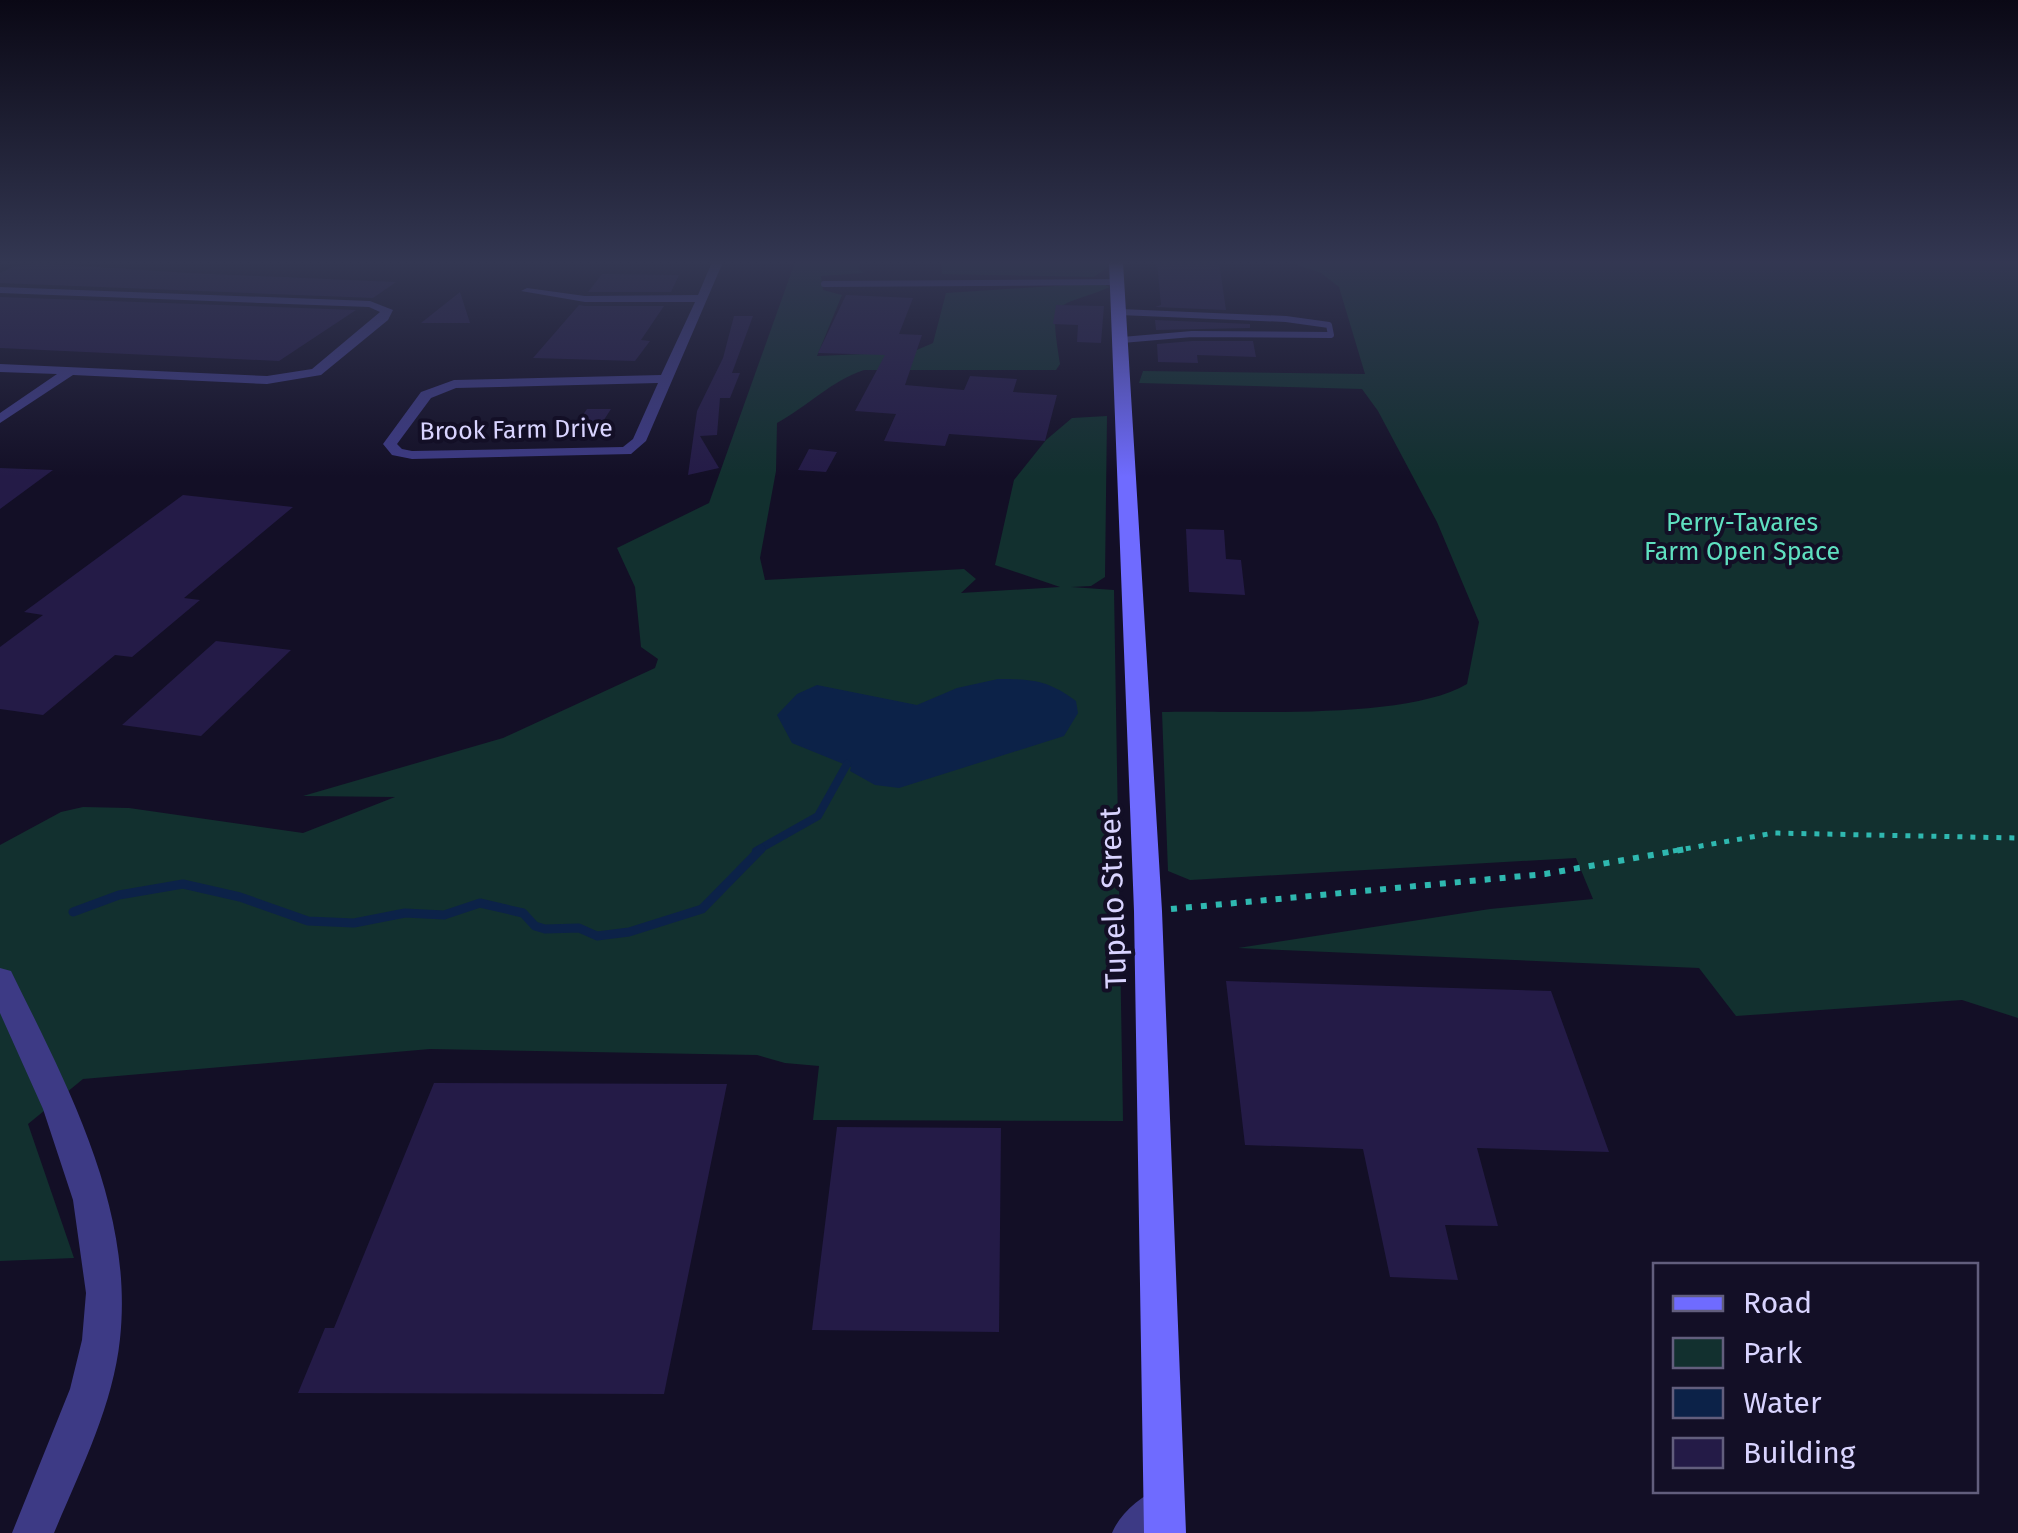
<svg xmlns="http://www.w3.org/2000/svg" width="2018" height="1533" font-family="'Fira Sans',sans-serif">
	<rect width="100%" height="100%" fill="#130f26"/>
	<path fill="#12302f" d="M 795,262 L 860,262 L 859,269 L 864,273 L 821,276 L 823,290 L 842,295 L 817,356 L 912,352 L 933,343 L 946,293 L 1100,283 L 1110,287 C 1053,311 1049,294 1060,364 L 1056,370 L 864,370 C 831,381 808,406 777,423 L 776,471 L 760,558 L 765,580 L 964,569 L 976,579 L 961,593 L 1060,587 L 995,565 L 1014,480 L 1046,440 L 1072,418 L 1107,416 L 1105,577 L 1091,586 L 1071,587 L 1114,590 L 1123,1121 L 813,1120 L 819,1066 L 785,1063 L 757,1055 L 430,1049 L 83,1079 L 28,1124 L 74,1258 L 0,1261 L 0,845 L 61,812 L 83,807 L 129,808 L 303,833 L 395,797 L 303,796 L 503,738 L 655,668 L 658,659 L 641,647 L 635,587 L 617,548 L 709,503 Z
		M 941,262 L 1108,262 L 1108,267 L 1094,277 L 942,274 Z
		M 1289,262 L 2018,262 L 2018,1018 L 1962,1000 L 1736,1016 L 1699,968 L 1238,948 L 1490,909 L 1593,899 L 1576,858 L 1190,880 L 1168,871 L 1162,712 C 1239,710 1405,721 1467,684 L 1479,622 L 1437,522 L 1378,411 L 1362,389 L 1139,383 L 1143,371 L 1365,374 L 1339,287 L 1321,273 Z"/>
	<path fill="#0c2248" d="M 998,679 C 1032,679 1048,680 1076,701 L 1078,713 L 1064,736 L 899,788 L 875,785 L 850,771 L 851,767 L 792,743 L 777,715 L 797,694 L 817,685 L 917,705 L 957,688 Z"/>
	<g fill="none" stroke-linecap="round" stroke-linejoin="round">
		<path stroke="#0c2248" stroke-width="8" d="M 756,851 L 818,816 L 847,764"/>
		<path stroke="#0c2248" stroke-width="9" d="M 73,912 L 119,895 L 183,884 L 240,897 L 308,921 L 354,923 L 405,913 L 444,915 L 480,903 L 523,913 L 535,926 L 545,929 L 579,928 L 597,936 L 629,932 L 702,909 L 761,849"/>
	</g>
	<path fill="#241b47" d="M 1157,262 L 1219,262 L 1226,310 L 1155,307 L 1161,305 Z
		M 38,263 L 188,273 L 396,282 L 373,298 L 0,283 L 0,273 L 15,266 Z
		M 602,274 L 679,275 L 671,292 L 588,292 Z
		M 460,292 L 470,323 L 421,323 Z
		M 846,295 L 913,298 L 899,334 L 922,335 L 905,385 L 964,390 L 970,376 L 1017,379 L 1013,392 L 1057,395 L 1045,441 L 949,434 L 945,446 L 884,441 L 896,414 L 855,411 L 885,355 L 818,353 Z
		M 0,297 L 356,310 L 279,361 L 0,348 Z
		M 579,305 L 585,306 L 664,306 L 641,340 L 650,341 L 635,361 L 533,358 Z
		M 1056,305 L 1104,306 L 1101,343 L 1077,342 L 1078,325 L 1053,324 Z
		M 734,316 L 753,316 L 732,373 L 740,373 L 730,398 L 720,398 L 717,435 L 700,436 L 719,468 L 688,475 L 697,411 L 723,358 Z
		M 1155,320 L 1250,324 L 1250,328 L 1156,330 Z
		M 1192,341 L 1253,341 L 1256,357 L 1197,355 L 1198,363 L 1158,362 L 1157,344 Z
		M 587,409 L 611,409 L 598,429 L 574,428 Z
		M 809,449 L 837,452 L 826,472 L 798,470 Z
		M 0,468 L 53,470 L 0,509 Z
		M 183,495 L 293,507 L 184,598 L 200,600 L 132,657 L 115,655 L 43,715 L 0,709 L 0,647 L 43,615 L 24,612 Z
		M 1186,529 L 1224,530 L 1226,559 L 1241,560 L 1245,595 L 1189,592 Z
		M 216,641 L 291,650 L 201,736 L 122,725 Z
		M 1226,981 L 1551,991 L 1609,1152 L 1477,1148 L 1498,1226 L 1445,1225 L 1458,1280 L 1390,1277 L 1363,1149 L 1245,1145 Z
		M 434,1083 L 727,1084 L 664,1394 L 298,1393 L 325,1328 L 334,1328 Z
		M 837,1127 L 1001,1128 L 999,1332 L 812,1330 Z"/>
	<g fill="none" stroke-linecap="round" stroke-linejoin="round">
		<path stroke="#2fb8b0" stroke-width="5" stroke-dasharray="5 8" stroke-linecap="butt" d="M 1673,851 L 1774,833 L 2018,838"/>
		<path stroke="#2fb8b0" stroke-width="6" stroke-dasharray="6 9" stroke-linecap="butt" d="M 1171,909 L 1545,874 L 1686,849"/>
		<path stroke="#3d3a85" stroke-width="6" d="M 824,284 L 1119,282
			M 1120,312 L 1286,319 L 1329,325 L 1331,335 L 1192,334 L 1122,340"/>
		<path fill="#3d3a85" fill-rule="evenodd" d="M 712,262 L 723,262 L 646,441 L 631,454 L 412,459 L 392,455 L 383,444 L 421,392 L 454,380 L 661,375 L 695,302 L 585,302 L 521,291 L 527,288 L 585,296 L 698,295 ZM 658,383 L 633,439 L 623,447 L 412,451 L 402,449 L 397,444 L 431,398 L 456,388 Z
			M 0,287 L 370,301 L 393,310 L 388,320 L 321,375 L 267,384 L 73,375 L 0,423 L 0,413 L 57,374 L 0,372 L 0,364 L 267,376 L 312,369 L 380,312 L 369,307 L 0,293 Z
			M 1162,1487 L 1174,1492 L 1179,1504 L 1174,1516 L 1154,1533 L 1112,1533 C 1120,1513 1142,1495 1162,1487 Z"/>
		<path fill="#3d3a85" fill-rule="evenodd" d="M 0,968 L 11,971 C 67,1085 134,1208 120,1339 C 113,1406 80,1471 54,1533 L 12,1533 L 70,1389 L 82,1340 L 86,1293 L 73,1200 L 43,1109 L 0,1013 Z"/>
		<path fill="#6f6bff" fill-rule="evenodd" d="M 1109,262 L 1123,262 L 1162,911 L 1186,1533 L 1144,1533 L 1134,911 Z"/>
	</g>
	<linearGradient id="sky" x2="0" y2="1"><stop stop-color="#0a0815"/><stop offset="0.55" stop-color="#333752"/><stop offset="1" stop-color="#333752" stop-opacity="0"/></linearGradient>
	<rect width="2018" height="477" fill="url(#sky)"/>
	<g text-anchor="middle" dominant-baseline="central" stroke-width="8" stroke-linejoin="round" paint-order="stroke">
		<g font-size="25" fill="#d9d4ff" stroke="#130f26">
			<text transform="translate(516 430) rotate(-1)">Brook Farm Drive</text>
		</g>
		<g font-size="25" fill="#5fe0c0" stroke="#130f26">
			<text x="1742" y="523">Perry-Tavares<tspan x="1742" dy="29">Farm Open Space</tspan></text>
		</g>
		<g font-size="30" fill="#d9d4ff" stroke="#130f26">
			<text transform="translate(1113 898) rotate(-92)">Tupelo Street</text>
		</g>
	</g>
	<rect x="1653" y="1263" width="325" height="230" fill="#130f26" stroke="#625e7d" stroke-width="2.5"/>
	<rect x="1673" y="1296" width="50" height="15" fill="#6f6bff" stroke="#625e7d" stroke-width="2.5"/>
	<text x="1743" y="1313" font-size="30" fill="#d9d4ff">Road</text>
	<rect x="1673" y="1338" width="50" height="30" fill="#12302f" stroke="#625e7d" stroke-width="2.5"/>
	<text x="1743" y="1363" font-size="30" fill="#d9d4ff">Park</text>
	<rect x="1673" y="1388" width="50" height="30" fill="#0c2248" stroke="#625e7d" stroke-width="2.5"/>
	<text x="1743" y="1413" font-size="30" fill="#d9d4ff">Water</text>
	<rect x="1673" y="1438" width="50" height="30" fill="#241b47" stroke="#625e7d" stroke-width="2.5"/>
	<text x="1743" y="1463" font-size="30" fill="#d9d4ff">Building</text>
</svg>
